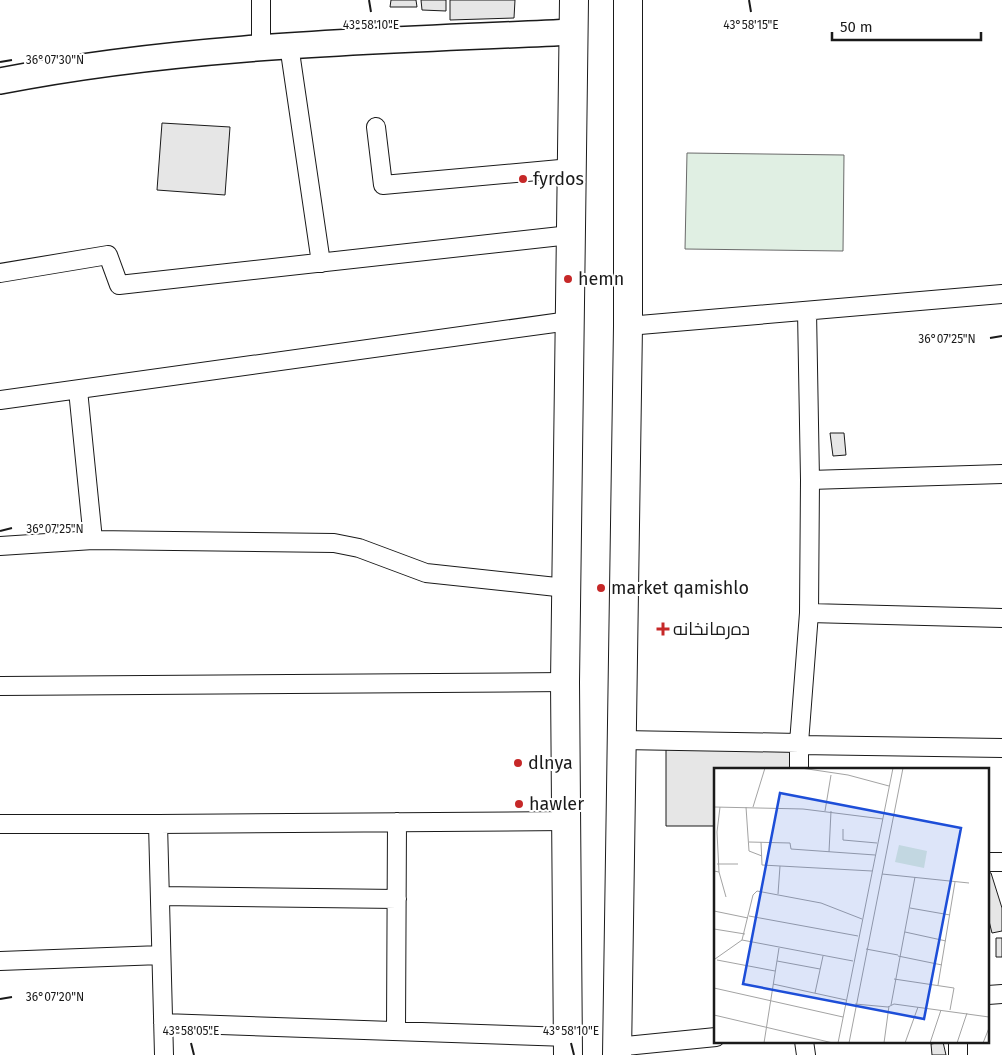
<svg xmlns="http://www.w3.org/2000/svg" width="1002" height="1055" font-family="'Fira Sans',Cairo,sans-serif">
	<rect width="100%" height="100%" fill="#fff"/>
	<path fill="#e0efe3" stroke="#6a6a6a" d="M 687,153 L 844,155 L 843,251 L 685,249 Z"/>
	<path fill="#e6e6e6" stroke="#1a1a1a" d="M 391,0 L 416,0 L 417,7 L 390,7 Z
		M 421,0 L 446,0 L 446,11 L 422,10 Z
		M 450,0 L 515,0 L 514,18 L 450,20 Z
		M 162,123 L 230,127 L 225,195 L 157,190 Z
		M 830,433 L 844,433 L 846,455 L 833,456 Z
		M 666,748 L 790,749 L 790,769 L 716,769 L 716,826 L 666,826 Z
		M 988,872 L 991,873 L 1002,908 L 1002,931 L 992,933 L 988,917 Z
		M 996,938 L 1002,938 L 1002,957 L 996,957 Z
		M 943,1042 L 946,1055 L 932,1055 L 931,1044 Z"/>
	<g fill="none" stroke-linecap="round" stroke-linejoin="round">
		<defs>
			<path id="street" d="M 289,45 L 321,263
				M 261,48 L 261,0
				M 376,127 L 383,185 L 571,168
				M 0,273 L 108,255 L 119,285 L 570,235
				M 628,326 L 1002,294
				M 78,390 L 93,540
				M 0,400 L 569,321
				M 810,480 L 1002,474
				M 0,546 L 93,540 L 334,543 L 359,548 L 426,573 L 566,588
				M 809,613 L 1002,618
				M 0,686 L 565,682
				M 622,740 L 799,743
				M 799,745 L 1002,748
				M 799,769 L 799,743 L 809,613 L 810,480 L 807,311
				M 0,824 L 158,824 L 566,821
				M 158,824 L 164,1055
				M 988,862 L 1002,862
				M 160,896 L 397,899
				M 0,961 L 161,955
				M 988,995 L 1002,994
				M 163,1023 L 568,1037
				M 396,1031 L 397,822
				M 804,1041 L 806,1055
				M 616,1047 L 716,1037
				M 958,1055 L 958,1041"/>
			<path id="secondary" d="M 0,81 C 189,44 382,41 574,32"/>
			<path id="highway" d="M 568,1055 L 565,682 L 574,0
				M 617,1055 L 628,326 L 628,0"/>
		</defs>
		<use href="#street" stroke="#1a1a1a" stroke-width="20"/>
		<use href="#secondary" stroke="#1a1a1a" stroke-width="28"/>
		<use href="#highway" stroke="#1a1a1a" stroke-width="30"/>
		<use href="#street" stroke="#fff" stroke-width="18"/>
		<use href="#secondary" stroke="#fff" stroke-width="25"/>
		<use href="#highway" stroke="#fff" stroke-width="28"/>
	</g>
	<path fill="none" stroke="#1a1a1a" stroke-width="2" d="M 369,0 L 371,12M 749,0 L 751,12M 0,62 L 12,60M 990,338 L 1002,336M 0,531 L 12,528M 0,999 L 12,997M 191,1043 L 194,1055M 571,1043 L 574,1055"/>
	<g fill="#c62828" stroke="#fff" stroke-width="2">
		<circle cx="523" cy="179" r="5"/>
		<circle cx="568" cy="279" r="5"/>
		<circle cx="601" cy="588" r="5"/>
		<path d="M660.5 621.5h5v5h5v5h-5v5h-5v-5h-5v-5h5z"/>
		<circle cx="518" cy="763" r="5"/>
		<circle cx="519" cy="804" r="5"/>
	</g>
	<g text-anchor="middle" dominant-baseline="central" stroke-width="4" stroke-linejoin="round" paint-order="stroke">
		<g font-size="18" fill="#1a1a1a" stroke="#fff" text-anchor="start">
			<text x="533" y="179">fyrdos</text>
			<text x="578" y="279">hemn</text>
			<text x="611" y="588">market qamishlo</text>
			<text x="673" y="629">ده‌رمانخانه</text>
			<text x="528" y="763">dlnya</text>
			<text x="529" y="804">hawler</text>
		</g>
	</g>
	<g transform="translate(714 768)">
		<rect width="275" height="275" fill="#fff"/>
		<path d="M 185,77 L 213,83 L 210,100 L 181,94 Z" fill="#e0efe3"/>
		<path fill="none" stroke="#a3a3a3" stroke-width="1" d="M 87,0 L 134,7 L 175,18M 0,39 L 89,41 L 169,51M 32,39 L 35,83 L 48,88M 39,39 L 51,0M 111,43 L 117,7M 129,61 L 129,72 L 163,75M 35,74 L 76,75 L 77,81 L 161,87M 47,74 L 48,97 L 158,103M 115,84 L 117,43M 3,96 L 24,96M 0,103 L 5,104 L 12,129M 5,104 L 3,64 L 6,39M 168,106 L 255,115M 64,126 L 66,98M 196,140 L 236,147M 0,143 L 34,150M 35,148 L 144,168M 0,161 L 31,166M 191,164 L 232,173M 152,181 L 184,187M 184,188 L 228,197M 1,191 L 28,172M 3,192 L 61,203M 63,193 L 106,201M 139,193 L 28,172 L 39,127 L 43,123 L 107,135 L 148,151M 180,211 L 240,220 L 236,242M 59,216 L 132,232M 224,217 L 241,114M 0,220 L 129,249M 101,225 L 109,188M 141,236 L 174,239 L 180,236 L 275,249M 177,237 L 201,109M 0,247 L 119,275M 50,275 L 65,180M 124,275 L 179,0M 135,275 L 189,0M 170,275 L 175,238M 191,275 L 204,239M 216,275 L 227,242M 243,275 L 253,245M 269,275 L 275,260"/>
		<path fill="#1d4ed8" fill-opacity="0.15" stroke="#1d4ed8" stroke-width="2.5" d="M 66,25 L 247,60 L 210,251 L 29,216 Z"/>
		<rect width="275" height="275" fill="none" stroke="#1a1a1a" stroke-width="2.5"/>
	</g>
	<g font-size="12" text-anchor="middle" fill="#1a1a1a" stroke="#fff" stroke-width="4" stroke-linejoin="round" paint-order="stroke">
		<text x="371" y="29">43°58'10"E</text>
		<text x="751" y="29">43°58'15"E</text>
		<text x="55" y="64">36°07'30"N</text>
		<text x="947" y="343">36°07'25"N</text>
		<text x="55" y="533">36°07'25"N</text>
		<text x="55" y="1001">36°07'20"N</text>
		<text x="191" y="1035">43°58'05"E</text>
		<text x="571" y="1035">43°58'10"E</text>
	</g>
	<path d="M832 32v8h149v-8" fill="none" stroke="#1a1a1a" stroke-width="2.5"/>
	<text x="840" y="32" font-size="15" fill="#1a1a1a" stroke="#ffffff" stroke-width="4" paint-order="stroke">50 m</text>
</svg>
